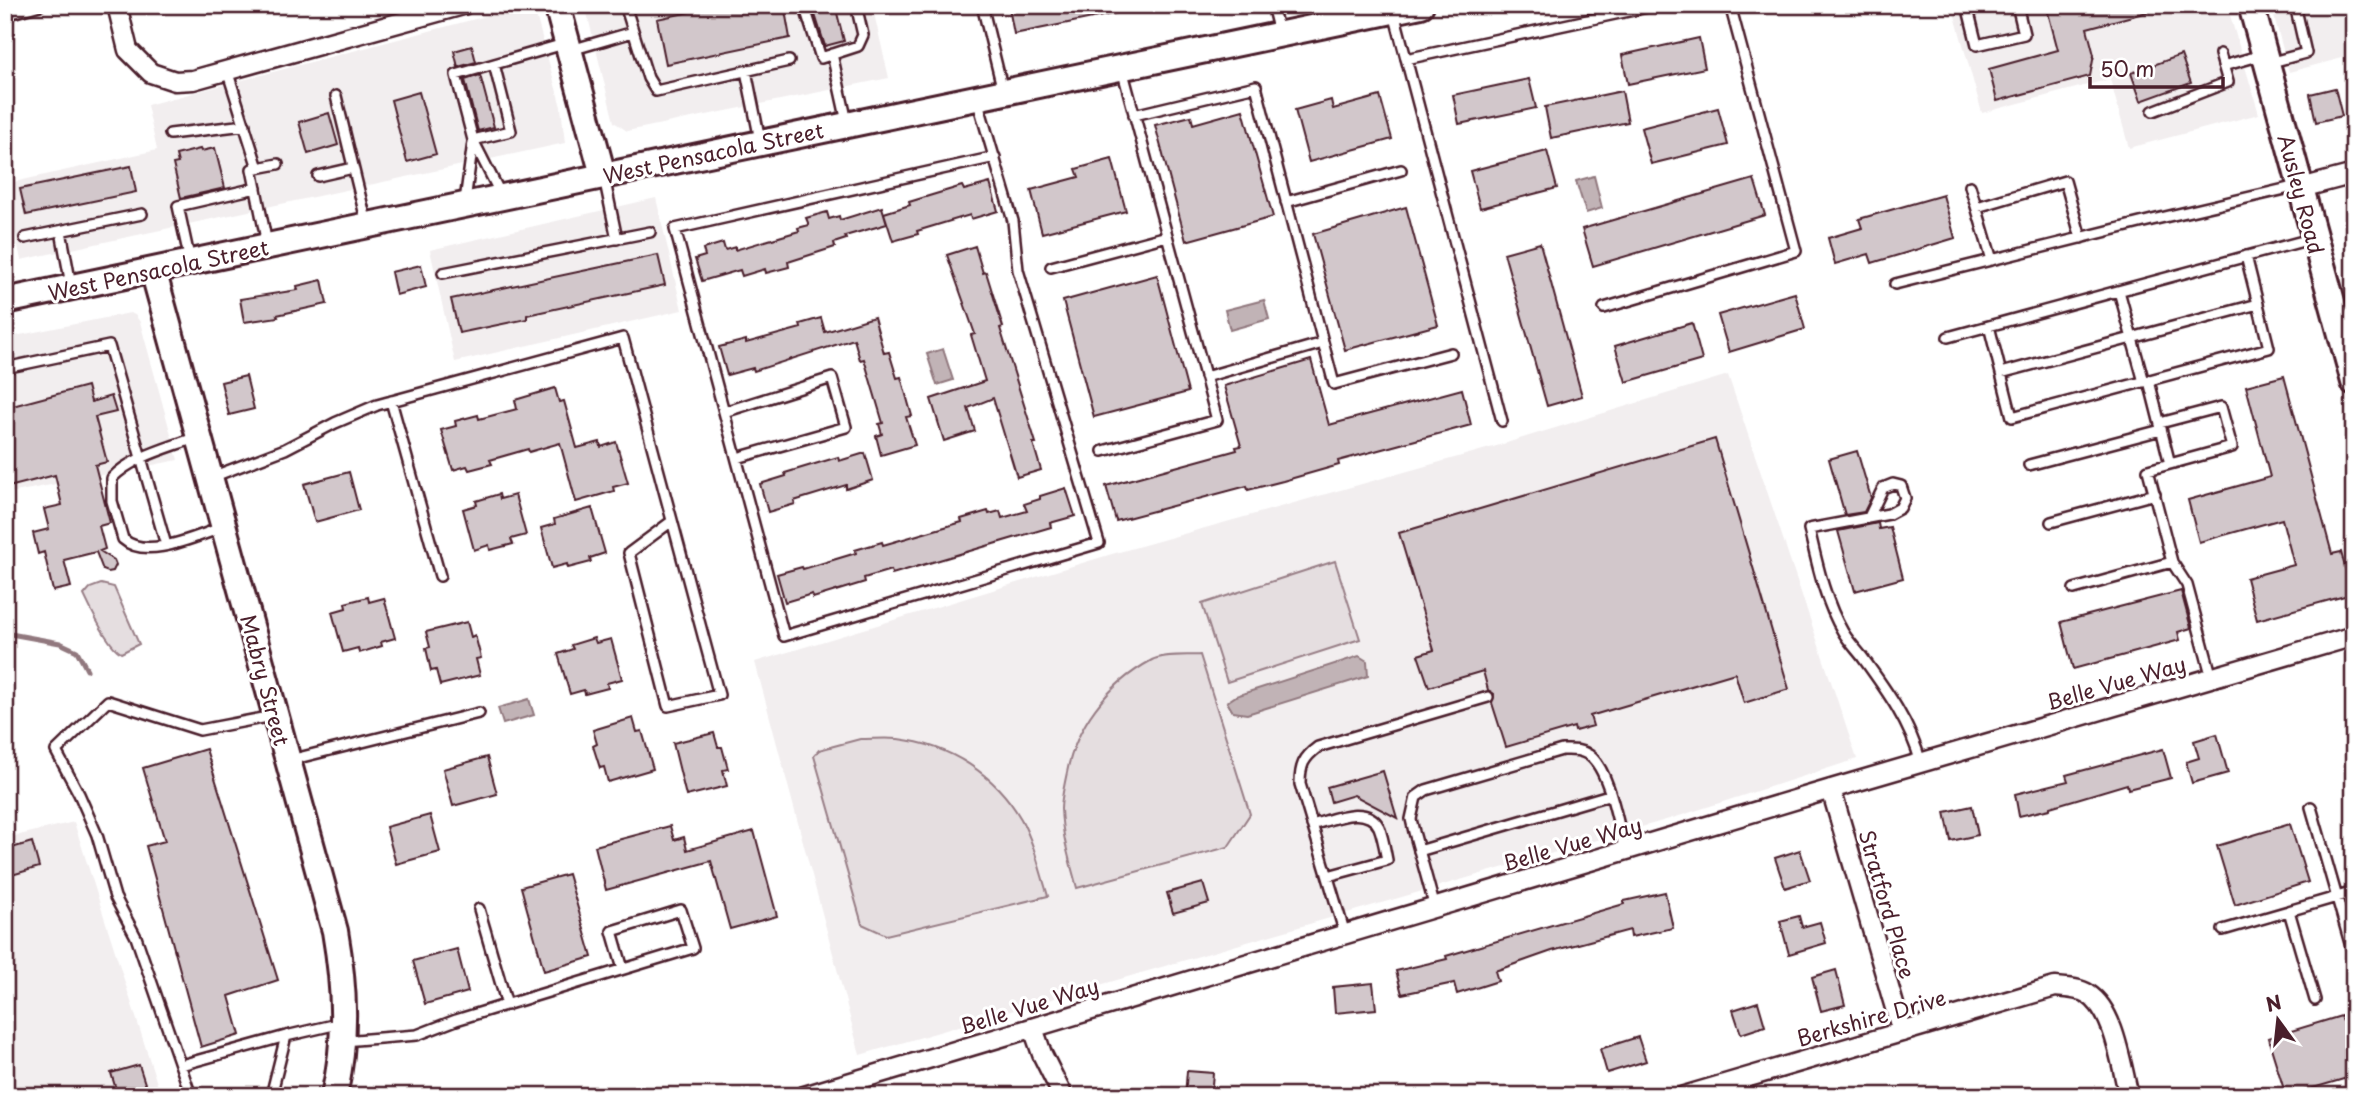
<svg xmlns="http://www.w3.org/2000/svg" width="2359" height="1101" font-family="'Playpen Sans',sans-serif">
	<rect width="100%" height="100%" fill="#fff"/>
	<filter id="ink" filterUnits="userSpaceOnUse"><feTurbulence type="fractalNoise" baseFrequency=".0143" numOctaves="2"/><feDisplacementMap in="SourceGraphic" scale="14" xChannelSelector="R" yChannelSelector="G"/><feConvolveMatrix kernelMatrix="1 2 1 2 8 2 1 2 1" color-interpolation-filters="sRGB"/></filter>
	<g filter="url(#ink)">
		<path fill="#f2eeef" d="M 585,5 L 872,5 L 889,78 L 627,131 L 614,122 Z
			M 1952,5 L 2227,5 L 2259,114 L 2129,148 L 2110,79 L 1982,113 Z
			M 2271,5 L 2354,5 L 2354,55 L 2289,72 Z
			M 521,7 L 536,15 L 561,107 L 565,143 L 21,260 L 5,184 L 157,150 L 147,105 Z
			M 656,198 L 682,310 L 455,362 L 430,250 Z
			M 130,313 L 135,315 L 140,322 L 178,460 L 5,494 L 5,338 Z
			M 1728,375 L 1857,759 L 1676,817 L 860,1055 L 755,662 L 1112,554 L 1490,448 Z
			M 5,819 L 11,837 L 74,822 L 161,1096 L 5,1096 Z"/>
		<path fill="#e5dee0" stroke="#987e86" stroke-width="2" d="M 1335,561 L 1360,639 L 1227,682 L 1202,604 Z
			M 101,584 L 114,587 L 139,644 L 121,653 C 107,645 91,610 84,595 L 90,588 Z
			M 1200,655 L 1250,814 L 1228,847 L 1077,888 C 1070,862 1062,836 1061,809 C 1061,799 1064,787 1066,777 C 1075,727 1106,685 1152,660 C 1164,654 1186,656 1200,655 Z
			M 860,739 C 873,739 886,738 898,739 C 950,745 995,774 1021,819 C 1034,843 1040,871 1048,896 L 886,935 L 862,924 L 814,756 L 819,750 Z"/>
		<path fill="#c1b3b6" stroke="#91787e" stroke-width="2" d="M 1594,176 L 1602,208 L 1586,213 L 1576,181 Z
			M 1264,300 L 1269,319 L 1230,330 L 1225,310 Z
			M 943,349 L 953,380 L 937,385 L 927,354 Z
			M 1359,656 L 1367,661 L 1368,676 L 1247,714 L 1233,712 L 1227,702 L 1236,696 Z
			M 529,699 L 534,715 L 503,724 L 498,708 Z"/>
		<g fill="none" stroke-linecap="round" stroke-linejoin="round">
			<path stroke="#91787e" stroke-width="5" d="M 5,633 L 60,643 L 77,651 L 87,670"/>
		</g>
		<path fill="#d2c7cb" stroke="#4a1f2b" stroke-width="2" d="M 723,5 L 784,5 L 790,38 L 666,64 L 657,19 Z
			M 812,5 L 835,5 L 844,41 L 825,46 Z
			M 1024,5 L 1121,5 L 1122,12 L 1014,34 L 1009,8 Z
			M 2046,5 L 2154,5 L 2155,10 L 2087,28 L 2094,55 L 2090,76 L 1997,101 L 1989,69 L 2058,50 Z
			M 1699,38 L 1705,68 L 1628,84 L 1622,55 Z
			M 472,46 L 476,62 L 458,67 L 454,51 Z
			M 2181,55 L 2191,83 L 2141,101 L 2131,73 Z
			M 480,75 L 494,127 L 478,131 L 465,80 Z
			M 1529,79 L 1536,108 L 1459,124 L 1453,95 Z
			M 2335,88 L 2342,116 L 2316,122 L 2310,94 Z
			M 1622,91 L 1628,122 L 1551,138 L 1545,107 Z
			M 419,92 L 436,154 L 407,162 L 391,100 Z
			M 1380,96 L 1392,139 L 1309,162 L 1295,110 L 1331,100 L 1333,109 Z
			M 1718,108 L 1728,145 L 1651,164 L 1641,128 Z
			M 1243,110 L 1273,217 L 1186,241 L 1155,125 L 1191,116 L 1193,124 Z
			M 329,113 L 338,145 L 308,154 L 299,122 Z
			M 215,148 L 225,188 L 181,198 L 173,164 L 178,163 L 176,155 L 200,149 L 201,151 Z
			M 1547,151 L 1557,188 L 1480,208 L 1470,171 Z
			M 1112,159 L 1126,211 L 1042,233 L 1031,190 L 1079,177 L 1076,169 Z
			M 131,166 L 136,192 L 26,215 L 20,189 Z
			M 1754,179 L 1765,215 L 1593,266 L 1582,229 Z
			M 990,183 L 998,211 L 971,219 L 970,215 L 917,231 L 918,234 L 893,241 L 884,213 L 910,205 L 909,202 L 962,186 L 964,190 Z
			M 1943,195 L 1955,238 L 1872,263 L 1869,254 L 1835,264 L 1828,238 L 1862,228 L 1859,219 Z
			M 882,207 L 887,224 L 845,236 L 846,239 L 834,243 L 835,247 L 788,262 L 789,267 L 766,273 L 765,269 L 742,276 L 740,270 L 702,281 L 695,259 L 705,256 L 703,249 L 723,243 L 725,250 L 735,247 L 735,250 L 799,231 L 798,228 L 809,225 L 806,218 L 827,212 L 829,219 L 839,216 L 840,220 Z
			M 1406,207 L 1438,325 L 1345,350 L 1313,234 Z
			M 1540,243 L 1582,396 L 1547,406 L 1504,253 Z
			M 975,246 L 983,273 L 986,272 L 1003,327 L 1000,328 L 1036,443 L 1033,443 L 1041,470 L 1017,477 L 993,398 L 968,408 L 975,431 L 944,441 L 931,399 L 985,381 L 971,335 L 975,334 L 947,255 Z
			M 658,255 L 665,285 L 527,315 L 527,319 L 459,333 L 451,299 Z
			M 421,265 L 426,287 L 396,295 L 391,272 Z
			M 1157,275 L 1188,392 L 1094,417 L 1063,301 Z
			M 322,280 L 327,304 L 277,315 L 278,317 L 244,322 L 240,299 L 298,290 L 297,286 Z
			M 1795,293 L 1805,329 L 1729,352 L 1718,315 Z
			M 874,317 L 884,353 L 889,352 L 897,378 L 901,377 L 912,416 L 906,417 L 915,445 L 881,455 L 876,436 L 882,434 L 879,424 L 883,423 L 864,359 L 860,360 L 854,339 L 754,371 L 753,368 L 727,375 L 719,347 L 746,340 L 746,343 L 801,328 L 800,324 L 821,318 L 825,332 Z
			M 1692,323 L 1702,360 L 1626,382 L 1615,346 Z
			M 1311,360 L 1329,425 L 1462,389 L 1471,425 L 1338,461 L 1339,465 L 1283,481 L 1248,490 L 1247,486 L 1116,521 L 1106,486 L 1237,450 L 1236,447 L 1241,446 L 1224,386 Z
			M 246,376 L 254,409 L 229,415 L 221,382 Z
			M 2284,376 L 2332,554 L 2341,552 L 2352,594 L 2257,620 L 2246,578 L 2294,565 L 2282,519 L 2199,542 L 2188,500 L 2270,477 L 2246,386 Z
			M 87,386 L 91,402 L 111,396 L 116,412 L 95,417 L 107,462 L 95,465 L 110,523 L 99,526 L 105,549 L 100,551 L 114,560 L 116,565 L 113,571 L 108,572 L 103,570 L 96,552 L 64,560 L 71,587 L 53,591 L 44,552 L 38,554 L 33,533 L 49,529 L 44,509 L 62,505 L 55,475 L 5,488 L 5,408 Z
			M 555,388 L 559,402 L 564,401 L 577,448 L 600,442 L 601,447 L 616,442 L 628,483 L 613,487 L 614,491 L 576,502 L 560,443 L 529,452 L 528,449 L 490,460 L 492,464 L 469,470 L 467,466 L 453,470 L 441,430 L 456,426 L 455,421 L 478,415 L 479,419 L 517,409 L 515,400 Z
			M 1715,439 L 1789,689 L 1744,703 L 1735,673 L 1590,716 L 1593,726 L 1575,731 L 1574,727 L 1506,747 L 1492,703 L 1494,694 L 1488,690 L 1483,671 L 1429,687 L 1418,655 L 1434,650 L 1399,533 Z
			M 1857,451 L 1871,498 L 1864,512 L 1845,515 L 1829,459 Z
			M 865,453 L 873,480 L 846,489 L 846,485 L 794,501 L 795,504 L 768,512 L 760,484 L 786,476 L 785,473 L 838,457 L 839,461 Z
			M 349,472 L 359,510 L 315,522 L 304,484 Z
			M 1066,488 L 1075,516 L 1050,523 L 1051,527 L 892,574 L 891,570 L 864,578 L 865,582 L 813,598 L 812,594 L 785,602 L 777,574 L 802,567 L 803,569 L 856,553 L 855,550 L 882,542 L 883,545 L 962,522 L 961,519 L 988,511 L 989,514 L 1000,511 L 1002,518 L 1027,511 L 1024,504 L 1040,499 L 1040,496 Z
			M 499,494 L 500,499 L 515,495 L 526,535 L 511,539 L 513,544 L 490,550 L 489,545 L 474,550 L 463,509 L 477,505 L 476,501 Z
			M 592,508 L 605,553 L 590,558 L 591,562 L 568,568 L 567,564 L 552,568 L 541,528 L 555,524 L 554,519 Z
			M 1878,523 L 1879,529 L 1890,527 L 1903,578 L 1855,591 L 1838,531 Z
			M 2181,591 L 2191,628 L 2178,632 L 2180,640 L 2073,669 L 2061,622 Z
			M 368,597 L 369,602 L 384,598 L 395,638 L 381,642 L 382,646 L 359,653 L 358,648 L 343,652 L 332,612 L 346,608 L 345,603 Z
			M 467,622 L 471,637 L 475,635 L 481,658 L 476,659 L 480,675 L 440,685 L 436,670 L 431,671 L 426,648 L 430,647 L 426,632 Z
			M 594,638 L 596,643 L 611,639 L 622,679 L 607,683 L 608,688 L 585,694 L 584,690 L 570,694 L 558,654 L 573,649 L 571,645 Z
			M 633,718 L 637,732 L 642,731 L 653,769 L 608,782 L 604,767 L 600,768 L 593,746 L 597,744 L 593,730 Z
			M 714,733 L 718,747 L 722,747 L 728,769 L 723,770 L 727,786 L 686,796 L 673,743 Z
			M 2217,734 L 2228,773 L 2192,783 L 2186,762 L 2199,758 L 2194,741 Z
			M 206,749 L 278,980 L 229,996 L 240,1035 L 201,1047 L 146,846 L 165,841 L 143,768 Z
			M 2163,749 L 2171,778 L 2128,789 L 2127,784 L 2050,807 L 2050,809 L 2019,816 L 2015,794 L 2068,781 L 2066,775 Z
			M 487,757 L 497,794 L 453,806 L 443,769 Z
			M 1383,771 L 1397,818 L 1354,795 L 1331,802 L 1327,787 Z
			M 1972,806 L 1978,835 L 1951,841 L 1945,812 Z
			M 430,815 L 440,852 L 396,864 L 386,827 Z
			M 2290,824 L 2308,882 L 2235,905 L 2217,846 Z
			M 670,826 L 674,840 L 684,837 L 687,850 L 754,831 L 777,916 L 730,929 L 711,861 L 606,890 L 595,846 Z
			M 32,842 L 39,867 L 5,877 L 5,850 Z
			M 1800,850 L 1810,880 L 1785,888 L 1775,858 Z
			M 568,874 L 592,957 L 544,971 L 521,887 Z
			M 1203,883 L 1209,903 L 1173,913 L 1167,893 Z
			M 1665,892 L 1673,928 L 1631,937 L 1630,930 L 1552,951 L 1495,971 L 1498,981 L 1457,994 L 1454,983 L 1402,994 L 1396,971 L 1447,959 L 1446,956 L 1624,904 L 1624,901 Z
			M 1799,916 L 1802,927 L 1820,922 L 1826,943 L 1789,954 L 1780,921 Z
			M 457,949 L 468,992 L 425,1004 L 413,961 Z
			M 1836,970 L 1845,1005 L 1821,1011 L 1812,977 Z
			M 1373,983 L 1376,1009 L 1335,1013 L 1333,987 Z
			M 1758,1002 L 1765,1026 L 1741,1034 L 1733,1010 Z
			M 2341,1016 L 2354,1056 L 2354,1076 L 2286,1096 L 2268,1038 Z
			M 1638,1037 L 1646,1061 L 1607,1073 L 1600,1049 Z
			M 139,1065 L 149,1096 L 118,1096 L 111,1073 Z
			M 1187,1071 L 1213,1073 L 1211,1096 L 1185,1096 Z"/>
		<g fill="none" stroke-linecap="round" stroke-linejoin="round">
			<defs>
				<path id="lane" d="M 625,5 L 648,78 L 656,91 L 789,61
					M 804,5 L 821,58 L 858,46 L 863,35 L 856,5
					M 982,5 L 1003,91
					M 1272,5 L 1279,33
					M 1967,5 L 1977,45 L 2024,34 L 2017,5
					M 1394,13 L 1502,421
					M 5,15 L 40,5
					M 571,50 L 633,32
					M 832,54 L 847,122
					M 1406,59 L 1657,5
					M 2268,63 L 2306,53 L 2295,5
					M 2223,66 L 2262,55
					M 227,70 L 258,168
					M 746,71 L 760,140
					M 336,96 L 367,224
					M 977,99 L 1013,221 L 1018,270 L 1099,543 L 784,636 L 675,229 L 995,157
					M 2153,111 L 2228,82 L 2220,54
					M 1134,115 L 1256,86 L 1334,384 L 1451,353
					M 170,134 L 245,125
					M 473,140 L 511,131 L 494,64
					M 318,176 L 353,168
					M 604,177 L 617,239
					M 1970,186 L 1992,260
					M 501,195 L 473,140 L 456,75 L 564,44
					M 465,201 L 473,142
					M 1286,202 L 1401,170
					M 1977,207 L 2065,181 L 2081,238
					M 61,231 L 71,285
					M 25,238 L 142,214
					M 267,244 L 252,169 L 278,164
					M 190,261 L 178,206 L 256,188
					M 1051,267 L 1167,236
					M 443,273 L 650,232
					M 1895,284 L 2152,220 L 2298,186
					M 2119,291 L 2144,382
					M 1604,308 L 1796,251 L 1730,5
					M 1989,326 L 2012,417 L 2269,348 L 2246,256
					M 1948,337 L 2314,238
					M 5,368 L 109,346 L 166,545
					M 2001,373 L 2258,304
					M 1205,377 L 1323,343
					M 2149,381 L 2170,464
					M 391,401 L 440,576
					M 724,412 L 832,378 L 846,427 L 737,458
					M 2160,423 L 2221,407 L 2232,447 L 2148,470 L 2172,562 L 2187,585 L 2212,678
					M 197,437 C 169,448 133,456 112,478 L 112,501 L 123,539 C 146,560 194,537 221,528
					M 1103,451 L 1217,420 L 1122,69
					M 2029,465 L 2161,430
					M 212,477 L 285,449 L 335,423 L 377,405 L 623,338 L 719,695 L 668,706 L 629,553 L 672,521
					M 1869,517 L 1883,488 L 1893,484 L 1901,486 L 1905,498 L 1900,508 L 1889,514 L 1809,529 C 1817,563 1825,602 1843,632 C 1849,642 1857,650 1863,658 C 1887,691 1910,723 1921,763
					M 2051,522 L 2155,494
					M 2074,589 L 2172,562
					M 290,760 L 479,713
					M 2311,807 L 2354,957
					M 1312,825 C 1331,820 1367,803 1379,827 C 1383,837 1385,850 1387,860 L 1328,876
					M 1419,851 L 1609,795
					M 1435,908 L 1414,832 L 1411,819 L 1416,797 L 1426,790 L 1562,750 C 1572,750 1580,749 1589,755 C 1610,770 1618,826 1625,851
					M 479,909 L 507,1005
					M 2289,911 L 2315,1000
					M 2223,930 L 2354,892
					M 1345,934 L 1300,784 C 1300,766 1303,758 1318,747 L 1488,697
					M 343,1041 L 417,1035 L 456,1020 L 693,948 L 681,910 L 612,931 L 623,969
					M 181,1065 L 286,1036 L 342,1023
					M 191,1096 L 136,937 L 115,897 L 97,835 L 79,794 L 56,751 L 108,701 L 200,730 L 273,716
					M 271,1096 L 286,1036"/>
				<path id="street" d="M 117,5 L 128,50 L 151,73 L 175,81 L 193,80 L 463,5
					M 2301,188 L 2354,174
					M 1831,789 L 1902,1032
					M 1033,1028 L 1042,1054 L 1063,1096
					M 804,1096 L 1831,789 L 2354,636
					M 1684,1096 L 2055,987 C 2066,988 2079,988 2088,994 C 2115,1011 2121,1066 2129,1096"/>
				<path id="secondary" d="M 557,5 L 603,175
					M 2251,5 L 2354,382
					M 153,270 L 335,931 C 345,989 347,1038 334,1096
					M 5,301 L 1421,5"/>
			</defs>
			<use href="#lane" stroke="#4a1f2b" stroke-width="14"/>
			<use href="#street" stroke="#4a1f2b" stroke-width="23"/>
			<use href="#secondary" stroke="#4a1f2b" stroke-width="30"/>
			<use href="#lane" stroke="#fff" stroke-width="9"/>
			<use href="#street" stroke="#fff" stroke-width="18"/>
			<use href="#secondary" stroke="#fff" stroke-width="24"/>
		</g>
	</g>
	<g text-anchor="middle" dominant-baseline="central" stroke-width="6" stroke-linejoin="round" paint-order="stroke">
		<g font-size="21" fill="#4a1f2b" stroke="#fff">
			<text transform="translate(713 152) rotate(-12)">West Pensacola Street</text>
			<text transform="translate(2302 194) rotate(75)">Ausley Road</text>
			<text transform="translate(158 269) rotate(-12)">West Pensacola Street</text>
			<text transform="translate(266 680) rotate(75)">Mabry Street</text>
			<text transform="translate(2116 682) rotate(-16)">Belle Vue Way</text>
			<text transform="translate(1572 843) rotate(-16)">Belle Vue Way</text>
			<text transform="translate(1888 904) rotate(74)">Stratford Place</text>
			<text transform="translate(1029 1005) rotate(-17)">Belle Vue Way</text>
			<text transform="translate(1871 1017) rotate(-16)">Berkshire Drive</text>
		</g>
	</g>
	<rect width="2359" height="1101" fill="none" stroke="#fff" stroke-width="28"/>
	<rect x="14" y="14" width="2331" height="1073" fill="none" stroke="#4a1f2b" stroke-width="2.5" filter="url(#ink)"/>
	<g transform="translate(2278 1020) rotate(345)" stroke="#ffffff" stroke-width="5" paint-order="stroke">
	<path d="M0-5L12 26L0 18L-12 26Z" fill="#4a1f2b"/>
	<text y="-10" font-size="19" font-weight="bold" text-anchor="middle" fill="#4a1f2b">N</text>
	</g>
	<path d="M2090 77v10h133v-10" fill="none" stroke="#4a1f2b" stroke-width="3.5"/>
	<text x="2100" y="77" font-size="21" fill="#4a1f2b" stroke="#ffffff" stroke-width="5" paint-order="stroke">50 m</text>
</svg>
